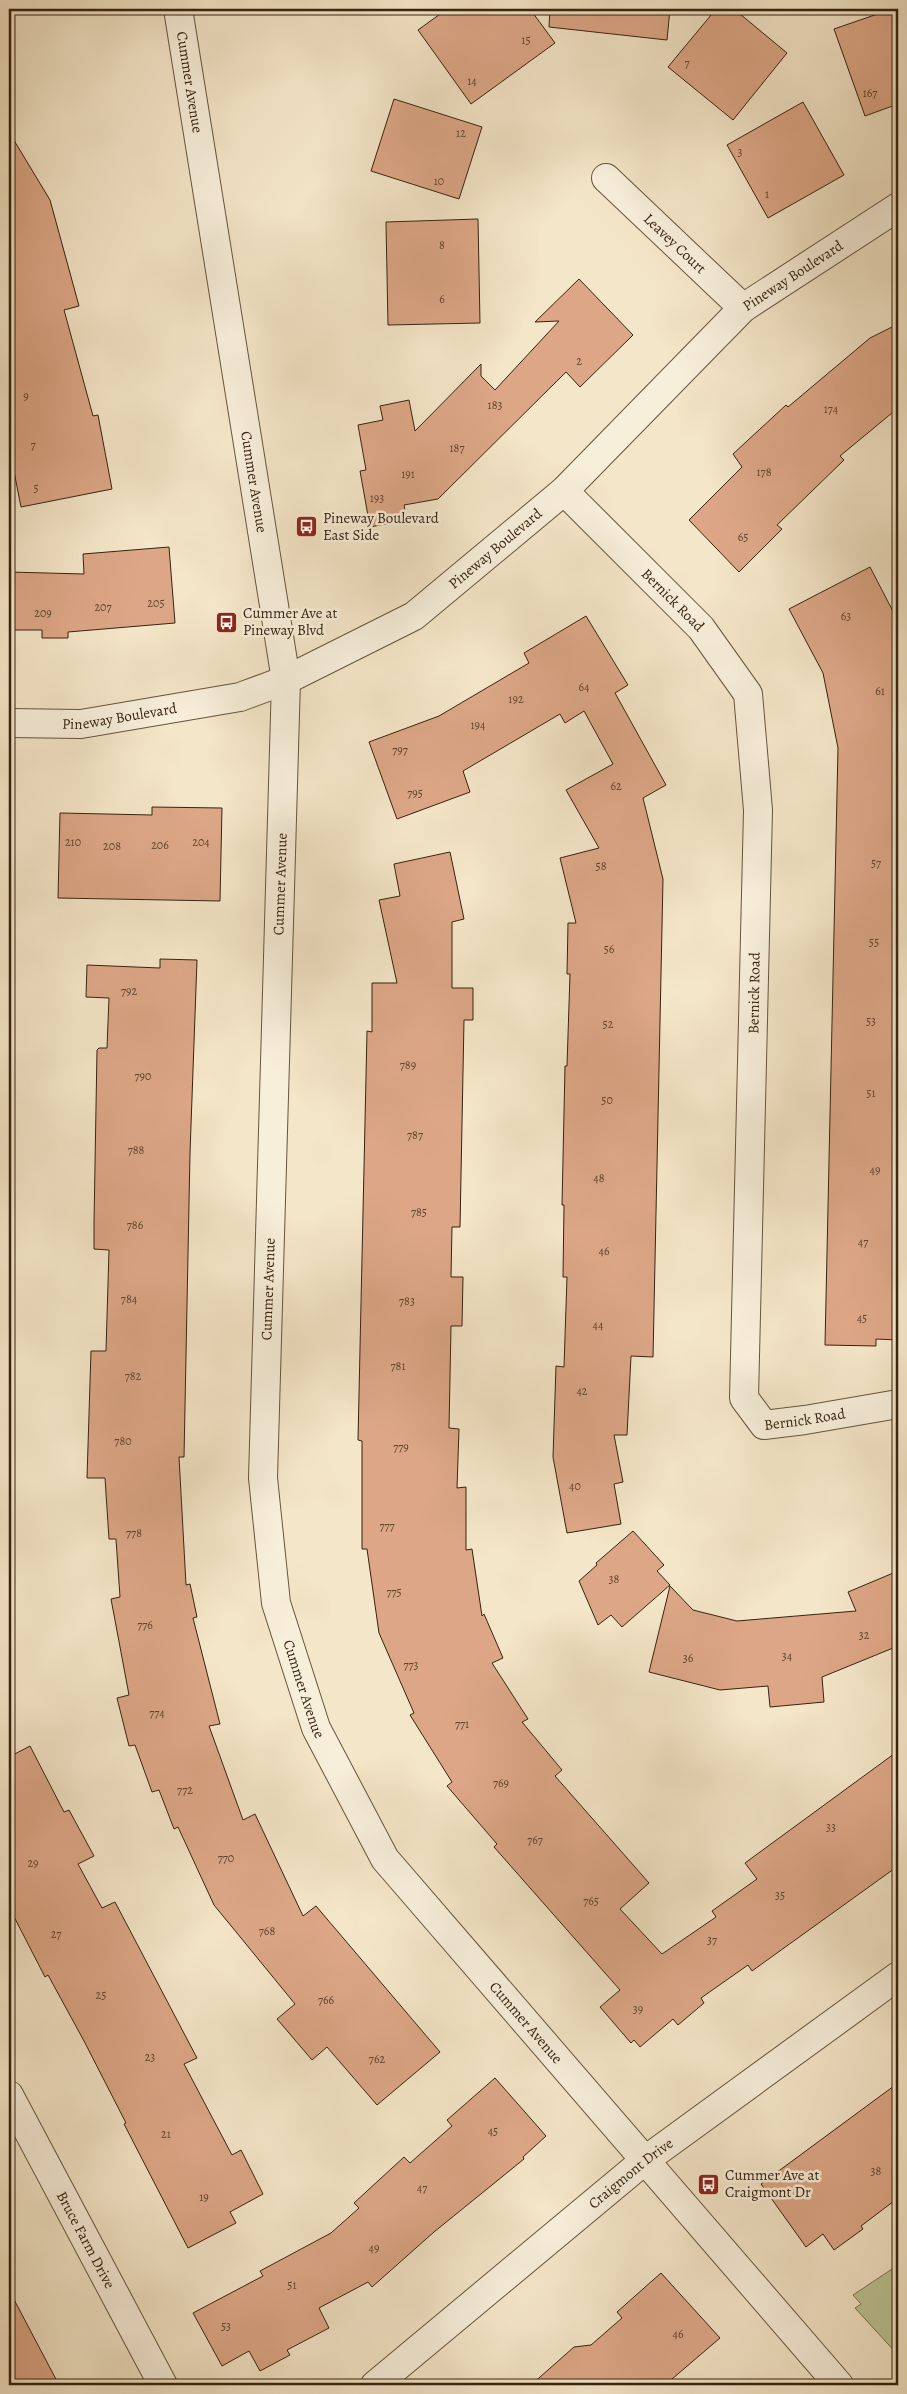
<svg xmlns="http://www.w3.org/2000/svg" width="907" height="2394" font-family="Alegreya,serif">
	<rect width="100%" height="100%" fill="#f4e6c8"/>
	<filter id="stains"><feTurbulence type="fractalNoise" baseFrequency=".004" numOctaves="4"/><feColorMatrix values="0 0 0 0 .2 0 0 0 0 .09 0 0 0 0 .02 0 0 0 .5 -.17"/></filter>
	<radialGradient id="worn" r=".72"><stop offset=".6" stop-color="#630" stop-opacity="0"/><stop offset="1" stop-color="#630" stop-opacity=".3"/></radialGradient>
	<path fill="#bcc495" stroke="#797452" d="M 898,2265 L 898,2355 L 855,2308 L 861,2304 L 853,2295 Z"/>
	<path fill="#dda787" stroke="#36230e" d="M 447,9 L 530,9 L 555,43 L 471,104 L 418,30 Z
		M 550,9 L 670,9 L 667,40 L 549,27 Z
		M 716,9 L 734,9 L 787,53 L 733,120 L 668,67 Z
		M 892,9 L 898,9 L 898,104 L 865,116 L 834,29 Z
		M 394,99 L 482,127 L 459,199 L 371,171 Z
		M 803,102 L 844,175 L 768,218 L 727,145 Z
		M 9,132 L 50,200 L 79,306 L 64,310 L 93,416 L 98,415 L 112,489 L 21,507 L 9,446 Z
		M 478,219 L 480,323 L 388,325 L 386,222 Z
		M 579,279 L 633,335 L 580,387 L 566,372 L 438,499 L 404,505 L 407,520 L 370,527 L 360,471 L 366,470 L 358,425 L 383,420 L 380,406 L 409,400 L 415,431 L 481,364 L 481,376 L 495,390 L 559,321 L 535,322 Z
		M 898,324 L 898,408 L 840,456 L 844,460 L 777,525 L 782,529 L 739,572 L 689,520 L 742,467 L 733,454 L 786,405 L 788,407 L 870,338 Z
		M 169,547 L 175,623 L 68,632 L 68,638 L 42,638 L 42,630 L 9,630 L 9,572 L 84,574 L 83,554 Z
		M 870,567 L 898,621 L 898,1340 L 876,1339 L 876,1346 L 825,1345 L 838,748 L 823,673 L 789,609 Z
		M 586,616 L 628,685 L 615,693 L 666,785 L 643,798 L 663,879 L 653,1357 L 631,1356 L 627,1435 L 614,1435 L 623,1482 L 614,1484 L 621,1524 L 567,1533 L 553,1457 L 556,1366 L 564,1367 L 567,1277 L 563,1277 L 564,1205 L 562,1205 L 565,1066 L 567,1066 L 570,974 L 567,974 L 568,923 L 576,923 L 560,858 L 599,848 L 566,790 L 613,764 L 584,711 L 565,723 L 560,714 L 463,771 L 470,792 L 397,819 L 369,742 L 439,716 L 529,663 L 524,653 Z
		M 152,807 L 222,808 L 220,901 L 58,898 L 60,813 L 152,815 Z
		M 450,852 L 464,919 L 452,922 L 452,988 L 473,988 L 473,1020 L 464,1020 L 460,1227 L 452,1227 L 451,1277 L 463,1277 L 462,1326 L 451,1326 L 449,1428 L 459,1429 L 457,1488 L 466,1487 L 466,1550 L 472,1549 L 482,1616 L 484,1614 L 503,1658 L 492,1663 L 528,1719 L 522,1722 L 562,1770 L 555,1776 L 649,1883 L 620,1909 L 662,1954 L 716,1917 L 712,1911 L 757,1879 L 745,1863 L 898,1751 L 898,1866 L 752,1971 L 748,1965 L 701,1998 L 704,2003 L 678,2025 L 673,2019 L 640,2047 L 634,2040 L 631,2043 L 600,2007 L 620,1990 L 494,1847 L 497,1844 L 447,1786 L 452,1782 L 410,1715 L 414,1713 L 379,1633 L 367,1549 L 362,1549 L 362,1441 L 358,1440 L 367,1031 L 372,1032 L 372,983 L 397,983 L 379,900 L 400,896 L 394,864 Z
		M 160,959 L 197,960 L 190,1153 L 184,1457 L 179,1457 L 186,1585 L 190,1584 L 197,1617 L 193,1618 L 220,1724 L 209,1726 L 243,1820 L 255,1814 L 303,1916 L 316,1906 L 440,2052 L 377,2105 L 327,2047 L 312,2060 L 277,2019 L 295,2004 L 214,1905 L 178,1827 L 174,1829 L 159,1790 L 152,1792 L 135,1745 L 129,1746 L 117,1698 L 129,1695 L 111,1599 L 120,1597 L 116,1539 L 109,1539 L 105,1478 L 87,1478 L 91,1351 L 106,1351 L 109,1250 L 94,1249 L 94,1222 L 97,1050 L 99,1048 L 107,1048 L 109,998 L 86,997 L 87,965 L 160,968 Z
		M 633,1531 L 664,1565 L 657,1571 L 670,1585 L 622,1627 L 611,1615 L 598,1625 L 579,1581 L 597,1565 L 596,1563 Z
		M 898,1571 L 898,1646 L 822,1677 L 824,1702 L 770,1707 L 768,1686 L 720,1690 L 649,1672 L 670,1586 L 693,1610 L 737,1621 L 856,1611 L 848,1592 Z
		M 30,1746 L 64,1812 L 69,1810 L 94,1856 L 78,1864 L 102,1908 L 115,1902 L 197,2058 L 184,2064 L 232,2155 L 241,2150 L 263,2194 L 230,2212 L 236,2223 L 188,2248 L 124,2124 L 126,2123 L 84,2041 L 48,1975 L 45,1977 L 9,1907 L 9,1757 Z
		M 495,2078 L 546,2136 L 523,2157 L 524,2159 L 434,2232 L 372,2287 L 368,2282 L 319,2308 L 329,2328 L 287,2350 L 290,2355 L 260,2371 L 249,2351 L 222,2366 L 193,2313 L 263,2276 L 260,2271 L 331,2233 L 359,2208 L 354,2203 L 404,2157 L 410,2163 L 452,2126 L 447,2120 Z
		M 898,2083 L 898,2198 L 861,2226 L 863,2229 L 834,2250 L 823,2234 L 806,2247 L 761,2184 Z
		M 661,2273 L 720,2338 L 665,2385 L 531,2385 L 574,2347 L 591,2345 L 622,2318 L 617,2312 Z
		M 9,2290 L 59,2385 L 9,2385 Z"/>
	<g fill="none" stroke-linecap="round" stroke-linejoin="round">
		<defs>
			<g id="minor">
				<path id="s1" d="M 606,178 L 743,308"/>
				<path id="s2" d="M 564,491 L 701,628 L 748,694 L 758,810 L 744,1398 L 764,1425 L 805,1420 L 898,1404"/>
				<path id="s3" d="M 9,723 L 81,724 L 240,697 L 286,680 L 414,616 L 564,491 L 743,308 L 898,207"/>
				<path id="s4" d="M 9,2095 L 163,2385"/>
				<path id="s5" d="M 375,2385 L 644,2161 L 898,1976"/>
			</g>
			<g id="tertiary">
				<path id="s6" d="M 178,9 L 286,680 L 263,1478 L 276,1603 L 316,1728 L 385,1859 L 839,2385"/>
			</g>
		</defs>
		<use href="#minor" stroke="#66543c" stroke-width="30"/>
		<use href="#tertiary" stroke="#66543c" stroke-width="30"/>
		<use href="#minor" stroke="#f8efdb" stroke-width="28"/>
		<use href="#tertiary" stroke="#f8efdb" stroke-width="28"/>
	</g>
	<defs>
		<symbol id="bus-square" viewBox="-11 -11 22 22"><rect x="-9" y="-9" width="18" height="18" rx="4" fill="#8f2418" stroke="#f8efdb"/><path d="M-5-6H5V4H4V6H2V4H-2V6H-4V4H-5ZM-3.5-4V0h7V-4ZM-3.5 1.2v1.5H-2V1.2ZM2 1.2v1.5H3.5V1.2Z" fill="#fff"/></symbol>
	</defs>
	<g fill-rule="evenodd">
		<use href="#bus-square" x="294" y="514" width="25" height="25"/>
		<use href="#bus-square" x="214" y="610" width="25" height="25"/>
		<use href="#bus-square" x="696" y="2172" width="25" height="25"/>
	</g>
	<g text-anchor="middle" dominant-baseline="central" stroke-width="5" stroke-linejoin="round" paint-order="stroke">
		<g font-size="12" fill="#60442c">
			<text x="526" y="40">15</text>
			<text x="687" y="63">7</text>
			<text x="472" y="81">14</text>
			<text x="870" y="93">167</text>
			<text x="461" y="133">12</text>
			<text x="740" y="152">3</text>
			<text x="439" y="181">10</text>
			<text x="767" y="194">1</text>
			<text x="442" y="245">8</text>
			<text x="442" y="299">6</text>
			<text x="579" y="361">2</text>
			<text x="26" y="396">9</text>
			<text x="495" y="405">183</text>
			<text x="831" y="409">174</text>
			<text x="33" y="445">7</text>
			<text x="457" y="448">187</text>
			<text x="764" y="472">178</text>
			<text x="408" y="474">191</text>
			<text x="36" y="488">5</text>
			<text x="377" y="498">193</text>
			<text x="743" y="537">65</text>
			<text x="156" y="603">205</text>
			<text x="103" y="607">207</text>
			<text x="43" y="613">209</text>
			<text x="846" y="616">63</text>
			<text x="584" y="687">64</text>
			<text x="880" y="691">61</text>
			<text x="516" y="699">192</text>
			<text x="478" y="725">194</text>
			<text x="400" y="750">797</text>
			<text x="616" y="786">62</text>
			<text x="415" y="793">795</text>
			<text x="73" y="842">210</text>
			<text x="201" y="842">204</text>
			<text x="160" y="845">206</text>
			<text x="112" y="846">208</text>
			<text x="876" y="863">57</text>
			<text x="601" y="866">58</text>
			<text x="874" y="942">55</text>
			<text x="609" y="949">56</text>
			<text x="129" y="991">792</text>
			<text x="871" y="1021">53</text>
			<text x="608" y="1024">52</text>
			<text x="408" y="1065">789</text>
			<text x="143" y="1076">790</text>
			<text x="871" y="1093">51</text>
			<text x="607" y="1100">50</text>
			<text x="415" y="1135">787</text>
			<text x="136" y="1150">788</text>
			<text x="875" y="1170">49</text>
			<text x="599" y="1178">48</text>
			<text x="419" y="1212">785</text>
			<text x="135" y="1225">786</text>
			<text x="863" y="1242">47</text>
			<text x="604" y="1251">46</text>
			<text x="129" y="1299">784</text>
			<text x="407" y="1301">783</text>
			<text x="862" y="1318">45</text>
			<text x="598" y="1325">44</text>
			<text x="398" y="1366">781</text>
			<text x="133" y="1376">782</text>
			<text x="582" y="1391">42</text>
			<text x="123" y="1441">780</text>
			<text x="401" y="1447">779</text>
			<text x="575" y="1486">40</text>
			<text x="387" y="1526">777</text>
			<text x="134" y="1533">778</text>
			<text x="614" y="1579">38</text>
			<text x="394" y="1592">775</text>
			<text x="145" y="1625">776</text>
			<text x="864" y="1635">32</text>
			<text x="787" y="1656">34</text>
			<text x="688" y="1658">36</text>
			<text x="411" y="1665">773</text>
			<text x="157" y="1713">774</text>
			<text x="462" y="1724">771</text>
			<text x="501" y="1783">769</text>
			<text x="185" y="1790">772</text>
			<text x="831" y="1827">33</text>
			<text x="535" y="1840">767</text>
			<text x="226" y="1858">770</text>
			<text x="33" y="1863">29</text>
			<text x="780" y="1895">35</text>
			<text x="591" y="1901">765</text>
			<text x="267" y="1931">768</text>
			<text x="56" y="1934">27</text>
			<text x="712" y="1940">37</text>
			<text x="101" y="1995">25</text>
			<text x="326" y="2000">766</text>
			<text x="638" y="2009">39</text>
			<text x="150" y="2057">23</text>
			<text x="377" y="2059">762</text>
			<text x="493" y="2131">45</text>
			<text x="166" y="2134">21</text>
			<text x="876" y="2171">38</text>
			<text x="422" y="2188">47</text>
			<text x="204" y="2197">19</text>
			<text x="374" y="2248">49</text>
			<text x="292" y="2285">51</text>
			<text x="226" y="2326">53</text>
			<text x="678" y="2334">46</text>
		</g>
		<g font-size="15" fill="#36230e" stroke="#f8efdb">
			<text stroke="none"><textPath href="#s6" startOffset="74">Cummer Avenue</textPath></text>
			<text stroke="none"><textPath href="#s1" startOffset="95">Leavey Court</textPath></text>
			<text stroke="none"><textPath href="#s3" startOffset="936">Pineway Boulevard</textPath></text>
			<text stroke="none"><textPath href="#s6" startOffset="479">Cummer Avenue</textPath></text>
			<text stroke="none"><textPath href="#s3" startOffset="531">Pineway Boulevard</textPath></text>
			<text stroke="none"><textPath href="#s2" startOffset="154">Bernick Road</textPath></text>
			<text stroke="none"><textPath href="#s3" startOffset="111">Pineway Boulevard</textPath></text>
			<text transform="translate(280 884) rotate(-88)">Cummer Avenue</text>
			<text transform="translate(754 993) rotate(-89)">Bernick Road</text>
			<text transform="translate(268 1289) rotate(-88)">Cummer Avenue</text>
			<text stroke="none"><textPath href="#s2" startOffset="1054">Bernick Road</textPath></text>
			<text stroke="none"><textPath href="#s6" startOffset="1694">Cummer Avenue</textPath></text>
			<text stroke="none"><textPath href="#s6" startOffset="2099">Cummer Avenue</textPath></text>
			<text stroke="none"><textPath href="#s5" startOffset="332">Craigmont Drive</textPath></text>
			<text stroke="none"><textPath href="#s4" startOffset="164">Bruce Farm Drive</textPath></text>
		</g>
		<g font-size="15" fill="#36230e" stroke="#f8efdb" text-anchor="start">
			<text x="323" y="518">Pineway Boulevard<tspan x="323" dy="17">East Side</tspan></text>
			<text x="243" y="613">Cummer Ave at<tspan x="243" dy="17">Pineway Blvd</tspan></text>
			<text x="725" y="2175">Cummer Ave at<tspan x="725" dy="17">Craigmont Dr</tspan></text>
		</g>
	</g>
	<rect width="907" height="2394" fill="none" stroke="#f4e6c8" stroke-width="30"/>
	<rect x="10" y="10" width="887" height="2374" fill="none" stroke="#36230e" stroke-width="2.5"/>
	<rect x="15" y="15" width="877" height="2364" fill="none" stroke="#36230e"/>
	<rect width="100%" height="100%" filter="url(#stains)"/>
	<rect width="100%" height="100%" fill="url(#worn)"/>
</svg>
